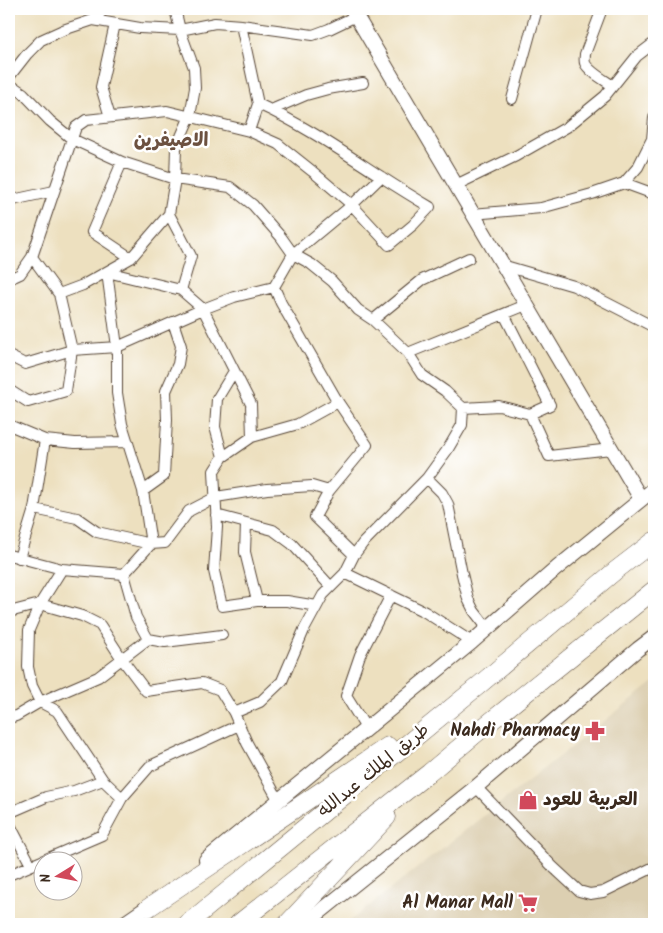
<svg xmlns="http://www.w3.org/2000/svg" width="663" height="933" font-family="Kalam,'Playpen Sans Arabic',sans-serif">
	<rect width="100%" height="100%" fill="#fff"/>
	<filter id="ink" filterUnits="userSpaceOnUse"><feTurbulence type="fractalNoise" baseFrequency=".02" numOctaves="2"/><feDisplacementMap in="SourceGraphic" scale="10" xChannelSelector="R" yChannelSelector="G"/><feConvolveMatrix kernelMatrix="1 2 1 2 8 2 1 2 1" color-interpolation-filters="sRGB"/></filter>
	<filter id="wash" filterUnits="userSpaceOnUse"><feTurbulence type="fractalNoise" baseFrequency=".0096" numOctaves="4" result="noise"/><feDisplacementMap in="SourceGraphic" scale="20" xChannelSelector="R" yChannelSelector="G"/><feGaussianBlur stdDeviation="1.12" result="paint"/><feColorMatrix in="noise" values="0 0 0 0 0 0 0 0 0 0 0 0 0 0 0 0 0 1.4 0 .05"/><feComposite in="paint" operator="in"/></filter>
	<g filter="url(#wash)">
		<rect width="100%" height="100%" fill="#ede0bf"/>
		<path fill="#dccfb1" d="M 654,682 L 654,924 L 346,924 Z"/>
	</g>
	<g filter="url(#ink)">
		<g fill="none" stroke-linecap="round" stroke-linejoin="round">
			<defs>
				<path id="minor" d="M 602,9 L 585,54 C 585,57 584,60 585,63 C 588,71 606,81 613,86
					M 93,20 L 140,28 L 180,30 L 215,23 L 241,25 L 313,35 L 329,29 L 356,16
					M 241,25 L 258,104 L 249,131
					M 9,77 L 27,54 L 41,40 L 63,30 L 93,20 L 101,12 L 101,9
					M 9,84 L 23,93 L 50,121 L 72,139 L 122,162 L 175,179 L 230,187 L 253,205 L 281,237 L 293,254 L 274,287 L 234,297 L 203,309 L 117,347 L 72,350 L 25,364 L 9,356
					M 512,99 L 537,9
					M 271,110 L 306,95 L 328,89 L 363,83
					M 110,117 L 101,87 L 115,24
					M 122,162 L 92,232 L 131,258
					M 624,183 L 654,194
					M 456,185 L 516,156 L 567,127 L 605,96 L 637,56 L 654,43
					M 9,202 L 17,199 L 54,191
					M 169,214 L 191,256 L 181,290
					M 472,214 L 541,208 L 592,194 L 624,183 L 638,167 L 652,139 L 654,118
					M 502,265 L 574,286 L 654,327
					M 9,279 L 20,274 L 32,257 L 76,127 L 86,120 L 167,111 L 249,131 L 278,144 L 312,171 L 352,205 L 389,245 L 413,225 L 430,207 C 413,197 397,187 380,176 C 340,150 302,124 258,104
					M 274,287 L 281,303 L 338,402 L 367,445 L 329,491 L 315,517 L 354,555
					M 59,294 L 83,285 L 131,258 L 169,214 L 175,179 L 176,148 L 190,116 L 195,88 L 194,68 L 180,30 L 175,9
					M 504,314 L 550,405 L 530,414
					M 373,320 L 422,280 L 469,258
					M 408,353 L 526,305
					M 9,390 L 28,402 L 66,391 L 72,350 L 59,294 L 32,257
					M 463,408 L 499,406 L 530,414 L 549,456 L 611,449
					M 9,425 L 45,440 L 75,443 L 128,442
					M 223,457 L 215,427 L 217,399 L 234,371
					M 427,478 L 442,493 L 448,504 L 462,574 L 468,599 L 474,611 L 488,629
					M 143,491 L 164,476 L 167,420 L 166,391 L 178,364 L 181,346 L 173,322
					M 34,509 L 77,518 L 97,532 L 151,544 L 165,543 L 189,511 L 216,497 L 267,489 L 312,486 L 329,491
					M 216,515 L 273,530 L 292,544 L 331,587
					M 246,524 L 245,552 L 257,601
					M 9,555 L 62,569 L 124,574
					M 19,558 L 34,509 L 45,440
					M 62,569 L 40,604 L 29,630 L 28,667 L 32,686 L 40,702 L 57,711 L 103,780 L 122,798
					M 345,573 L 425,612 L 472,642
					M 124,574 L 151,544 L 143,491 L 122,424 L 117,393 L 117,347 L 107,272 L 181,290 L 203,309 L 251,404 L 252,437
					M 124,574 L 136,617 L 148,639 L 165,642 L 222,635
					M 317,606 L 287,601 L 257,601 L 222,606 L 214,571 L 217,527 L 214,471 L 223,457 L 252,437 L 298,424 L 338,402
					M 9,612 L 40,604 L 82,616 L 100,625 L 122,659 L 146,691 L 202,683 L 220,690 L 234,713 L 247,743 L 279,801
					M 234,713 L 260,702 L 282,681 L 304,630 L 323,595 L 345,573 L 354,555 L 363,543 L 427,478 L 448,449 L 462,425 L 463,408 L 445,391 L 422,375 L 408,353 L 373,320 L 358,310 L 332,281 L 311,264 L 293,254 L 352,205 L 381,177
					M 9,718 L 16,716 L 40,702 L 98,677 L 148,639
					M 366,728 L 346,696 L 360,655 L 391,595
					M 476,787 L 553,867 L 579,891 L 590,894 L 603,892 L 654,867
					M 9,813 L 46,797 L 74,791 L 103,780
					M 9,823 L 31,865
					M 9,875 L 102,835 L 122,798 L 150,766 L 239,725"/>
				<path id="secondary" d="M 352,9 L 641,499
					M 206,860 L 472,642 L 557,568 L 654,489
					M 123,924 L 155,902
					M 305,924 L 476,787 L 638,649 L 654,637"/>
				<path id="motorway" d="M 148,908 L 388,746
					M 187,924 L 478,686 L 615,571 L 654,541
					M 238,924 L 429,773 L 485,726 L 654,590
					M 287,924 L 387,817"/>
			</defs>
			<use href="#minor" stroke="#564536" stroke-width="12"/>
			<use href="#secondary" stroke="#564536" stroke-width="16"/>
			<use href="#motorway" stroke="#564536" stroke-width="19"/>
			<use href="#minor" stroke="#fff" stroke-width="10"/>
			<use href="#secondary" stroke="#fff" stroke-width="14"/>
			<use href="#motorway" stroke="#fff" stroke-width="18"/>
		</g>
	</g>
	<defs>
		<symbol id="pharmacy-bare" viewBox="-9 -9 18 18"><path d="M-2-6h4v4h4v4h-4v4h-4v-4h-4v-4h4Z" fill="#d1495b" stroke="#fff" stroke-width="2.5" paint-order="stroke"/></symbol>
		<symbol id="shop-bare" viewBox="-9 -9 18 18"><path d="M-5-2.5h2.3a2.7 3.5 0 0 1 5.4 0H5L5.5 6h-11ZM-1.5-2.5h3a1.5 2.3 0 0 0-3 0Z" fill="#d1495b" stroke="#fff" stroke-width="2.5" paint-order="stroke"/></symbol>
		<symbol id="supermarket-bare" viewBox="-9 -9 18 18"><path d="M-6-5.5h2.5l.6 2H6L4.5 2H-2.5L-4.4-4H-6ZM-1.5 3.2a1.3 1.3 0 1 0 .1 0ZM3 3.2a1.3 1.3 0 1 0 .1 0Z" fill="#d1495b" stroke="#fff" stroke-width="2.5" paint-order="stroke"/></symbol>
	</defs>
	<g fill-rule="evenodd">
		<use href="#pharmacy-bare" x="581" y="717" width="28" height="28"/>
		<use href="#shop-bare" x="514" y="786" width="28" height="28"/>
		<use href="#supermarket-bare" x="514" y="889" width="28" height="28"/>
	</g>
	<g text-anchor="middle" dominant-baseline="central" stroke-width="5" stroke-linejoin="round" paint-order="stroke">
		<g font-size="18" font-weight="bold" fill="#3b2a1e" stroke="#fff" text-anchor="end">
			<text x="580" y="731">Nahdi Pharmacy</text>
			<text x="543" y="800" text-anchor="start">العربية للعود</text>
			<text x="513" y="903">Al Manar Mall</text>
		</g>
		<g font-size="18" fill="#3b2a1e" stroke="#fff">
			<text transform="translate(374 771) rotate(-39)">طريق الملك عبدالله</text>
		</g>
		<g font-size="19" font-weight="bold" fill="#6c5140" stroke="#fff">
			<text x="171" y="141">الاصيفرين</text>
		</g>
	</g>
	<rect width="663" height="933" fill="none" stroke="#fff" stroke-width="30"/>
	<g transform="translate(58 876) rotate(260)"><circle r="24" fill="#ffffff" stroke="#b1aaa5"/>
	<path d="M0-4L9 19L0 12L-9 19Z" fill="#d1495b"/>
	<text y="-8" font-size="14" font-weight="bold" text-anchor="middle" fill="#3b2a1e">N</text>
	</g>
</svg>
